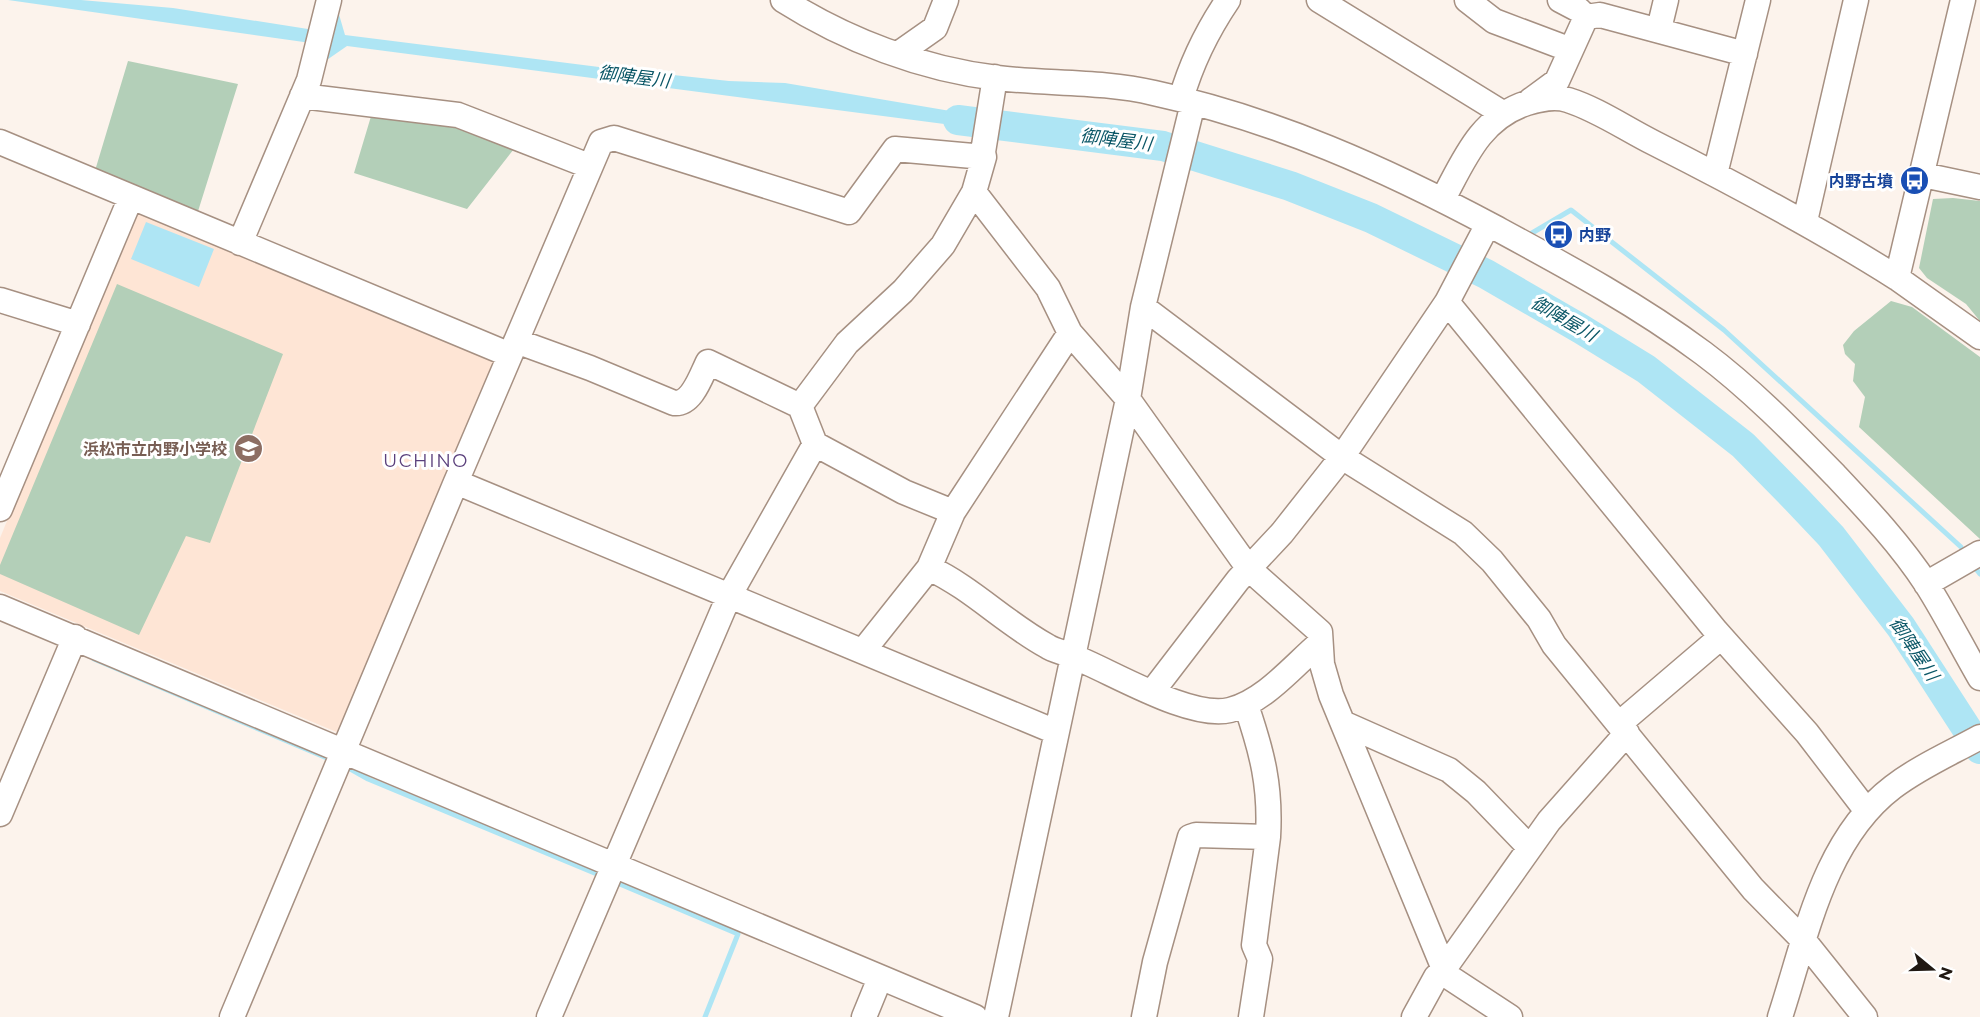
<svg xmlns="http://www.w3.org/2000/svg" width="1980" height="1017" font-family="Montserrat,'Noto Sans JP',sans-serif">
	<rect width="100%" height="100%" fill="#fcf3ec"/>
	<path fill="#fee5d5" d="M 136,207 L 498,360 L 339,733 L 0,591 L 0,538 Z"/>
	<path fill="#b3cfb8" d="M 128,61 L 238,84 L 194,224 L 94,174 Z
		M 372,113 L 454,114 L 521,140 L 467,209 L 354,173 Z
		M 1953,198 L 1980,201 L 1980,321 L 1966,304 L 1927,278 L 1919,268 L 1933,199 Z
		M 117,284 L 283,354 L 210,543 L 186,536 L 139,635 L 0,574 L 0,565 Z
		M 1891,301 L 1912,307 L 1980,357 L 1980,539 L 1859,427 L 1865,397 L 1853,381 L 1855,364 L 1845,354 L 1843,345 L 1854,331 Z"/>
	<path fill="#aee5f4" d="M 8,0 L 81,0 L 173,8 L 327,32 L 338,11 L 345,35 L 599,67 L 729,81 L 785,83 L 974,115 L 975,128 L 347,46 L 321,64 L 325,45 Z
		M 146,222 L 214,249 L 199,287 L 131,259 Z"/>
	<g fill="none" stroke-linecap="round" stroke-linejoin="round">
		<path stroke="#aee5f4" stroke-width="5" d="M 1532,233 L 1571,210 L 1724,330 L 1961,547
			M 1972,564 L 1980,574
			M 94,659 L 334,761
			M 345,766 L 368,779 L 604,877
			M 615,882 L 738,934 L 705,1017"/>
		<path stroke="#aee5f4" stroke-width="30" d="M 958,120 L 1163,146 L 1290,186 L 1371,218 L 1486,274 L 1581,329 L 1646,369 L 1743,445 L 1796,499 L 1831,536 L 1901,627 L 1980,749"/>
		<defs>
			<path id="minor" d="M 783,0 C 846,40 922,69 997,78 C 1049,84 1103,81 1154,93 C 1274,119 1386,169 1494,227 C 1566,266 1637,304 1703,353 C 1750,388 1793,432 1835,475 C 1867,509 1901,545 1927,585 C 1946,615 1962,647 1980,678
				M 1319,0 L 1504,114
				M 1467,0 L 1494,21 L 1571,50
				M 1560,0 L 1579,10 L 1586,17
				M 1659,29 L 1666,0
				M 898,54 L 935,28 L 946,0
				M 302,96 L 458,115 L 589,166
				M 1181,99 C 1191,64 1207,31 1228,0
				M 1531,100 L 1557,81 L 1586,17 L 1600,15 L 1745,54
				M 0,142 L 510,355
				M 1715,174 L 1758,0
				M 1923,175 L 1980,187
				M 974,192 L 1048,288 L 1070,333 L 1128,399 L 1249,569 L 1320,632 L 1322,664 L 1331,695 L 1444,969 L 1449,977 L 1510,1017
				M 1443,199 C 1464,160 1480,118 1527,103 C 1539,99 1556,96 1568,100 C 1597,109 1626,129 1654,143 C 1737,185 1818,228 1897,278 L 1963,0
				M 1805,221 L 1856,0
				M 240,243 L 309,80 L 329,0
				M 1897,278 L 1980,337
				M 0,300 L 78,324
				M 1447,302 L 1716,631 L 1807,733 L 1866,810
				M 1143,307 L 1342,457 L 1463,533 L 1492,561 L 1539,619 L 1554,645 L 1753,889 L 1805,942 L 1865,1017
				M 516,341 L 590,368 L 674,403 C 692,405 701,376 708,362 L 800,406
				M 815,444 L 904,492 L 953,512
				M 456,482 L 601,142 L 614,138 L 849,212 L 895,149 L 984,157 L 983,152 L 995,77
				M 0,509 L 131,197
				M 929,568 C 972,588 1005,623 1047,646 C 1054,651 1064,652 1072,656 C 1111,671 1190,720 1230,710 C 1265,701 1293,666 1320,643
				M 1926,584 L 1980,553
				M 0,607 L 975,1017
				M 863,651 L 929,568 L 953,512 L 1070,333
				M 1152,692 L 1238,580 L 1282,533 L 1342,457 L 1447,302 L 1488,224
				M 1343,723 L 1449,770 L 1476,792 L 1529,847
				M 1619,724 L 1721,637
				M 0,814 L 75,637
				M 232,1017 L 456,482 L 1056,732
				M 549,1017 L 729,596 L 815,444 L 800,406 L 847,343 L 903,291 L 943,245 L 974,192 L 984,157
				M 864,1017 L 880,978
				M 996,1017 L 1128,399 L 1143,307 L 1193,103
				M 1144,1017 L 1155,962 L 1190,837 L 1196,835 L 1268,837 C 1271,786 1262,752 1246,705
				M 1251,1017 L 1260,959 L 1254,945 L 1268,837
				M 1414,1017 L 1436,977 L 1444,969 L 1549,821 L 1627,733
				M 1780,1017 C 1806,938 1823,840 1893,787 C 1919,767 1951,753 1980,737"/>
		</defs>
		<use href="#minor" stroke="#a69082" stroke-width="27"/>
		<use href="#minor" stroke="#fff" stroke-width="24"/>
	</g>
	<defs>
		<symbol id="bus-disc" viewBox="-11 -11 22 22"><circle r="9.5" fill="#1a4fb4" stroke="#fff"/><path d="M-5-6H5V4H4V6H2V4H-2V6H-4V4H-5ZM-3.5-4V0h7V-4ZM-3.5 1.2v1.5H-2V1.2ZM2 1.2v1.5H3.5V1.2Z" fill="#fff"/></symbol>
		<symbol id="school-disc" viewBox="-11 -11 22 22"><circle r="9.5" fill="#8d6e63" stroke="#fff"/><path d="M0-5L7-2L0 1L-7-2ZM-4 1L0 2.5L4 1V4Q0 6-4 4Z" fill="#fff"/></symbol>
	</defs>
	<g fill-rule="evenodd">
		<use href="#bus-disc" x="1898" y="164" width="33" height="33"/>
		<use href="#bus-disc" x="1542" y="218" width="33" height="33"/>
		<use href="#school-disc" x="232" y="432" width="33" height="33"/>
	</g>
	<g text-anchor="middle" dominant-baseline="central" stroke-width="6" stroke-linejoin="round" paint-order="stroke">
		<g font-size="16" font-weight="bold" fill="#164399" stroke="#fff" text-anchor="end">
			<text x="1893" y="181">内野古墳</text>
			<text x="1579" y="235" text-anchor="start">内野</text>
		</g>
		<g font-size="16" font-weight="bold" fill="#785e54" stroke="#fff" text-anchor="end">
			<text x="227" y="449">浜松市立内野小学校</text>
		</g>
		<g font-size="18" font-style="italic" fill="#0b5767" stroke="#fff">
			<text transform="translate(634 77) rotate(7)">御陣屋川</text>
			<text transform="translate(1116 140) rotate(7)">御陣屋川</text>
			<text transform="translate(1564 319) rotate(30)">御陣屋川</text>
			<text transform="translate(1914 649) rotate(56)">御陣屋川</text>
		</g>
		<g font-size="18" letter-spacing="1.5" fill="#5b407c" stroke="#fff">
			<text x="426" y="461">UCHINO</text>
		</g>
	</g>
	<g transform="translate(1932 969) rotate(109)" stroke="#ffffff" stroke-width="4.5" paint-order="stroke">
	<path d="M0-4.5L10 22L0 15L-10 22Z" fill="#201812"/>
	<text y="-9" font-size="16" font-weight="bold" text-anchor="middle" fill="#201812">N</text>
	</g>
</svg>
